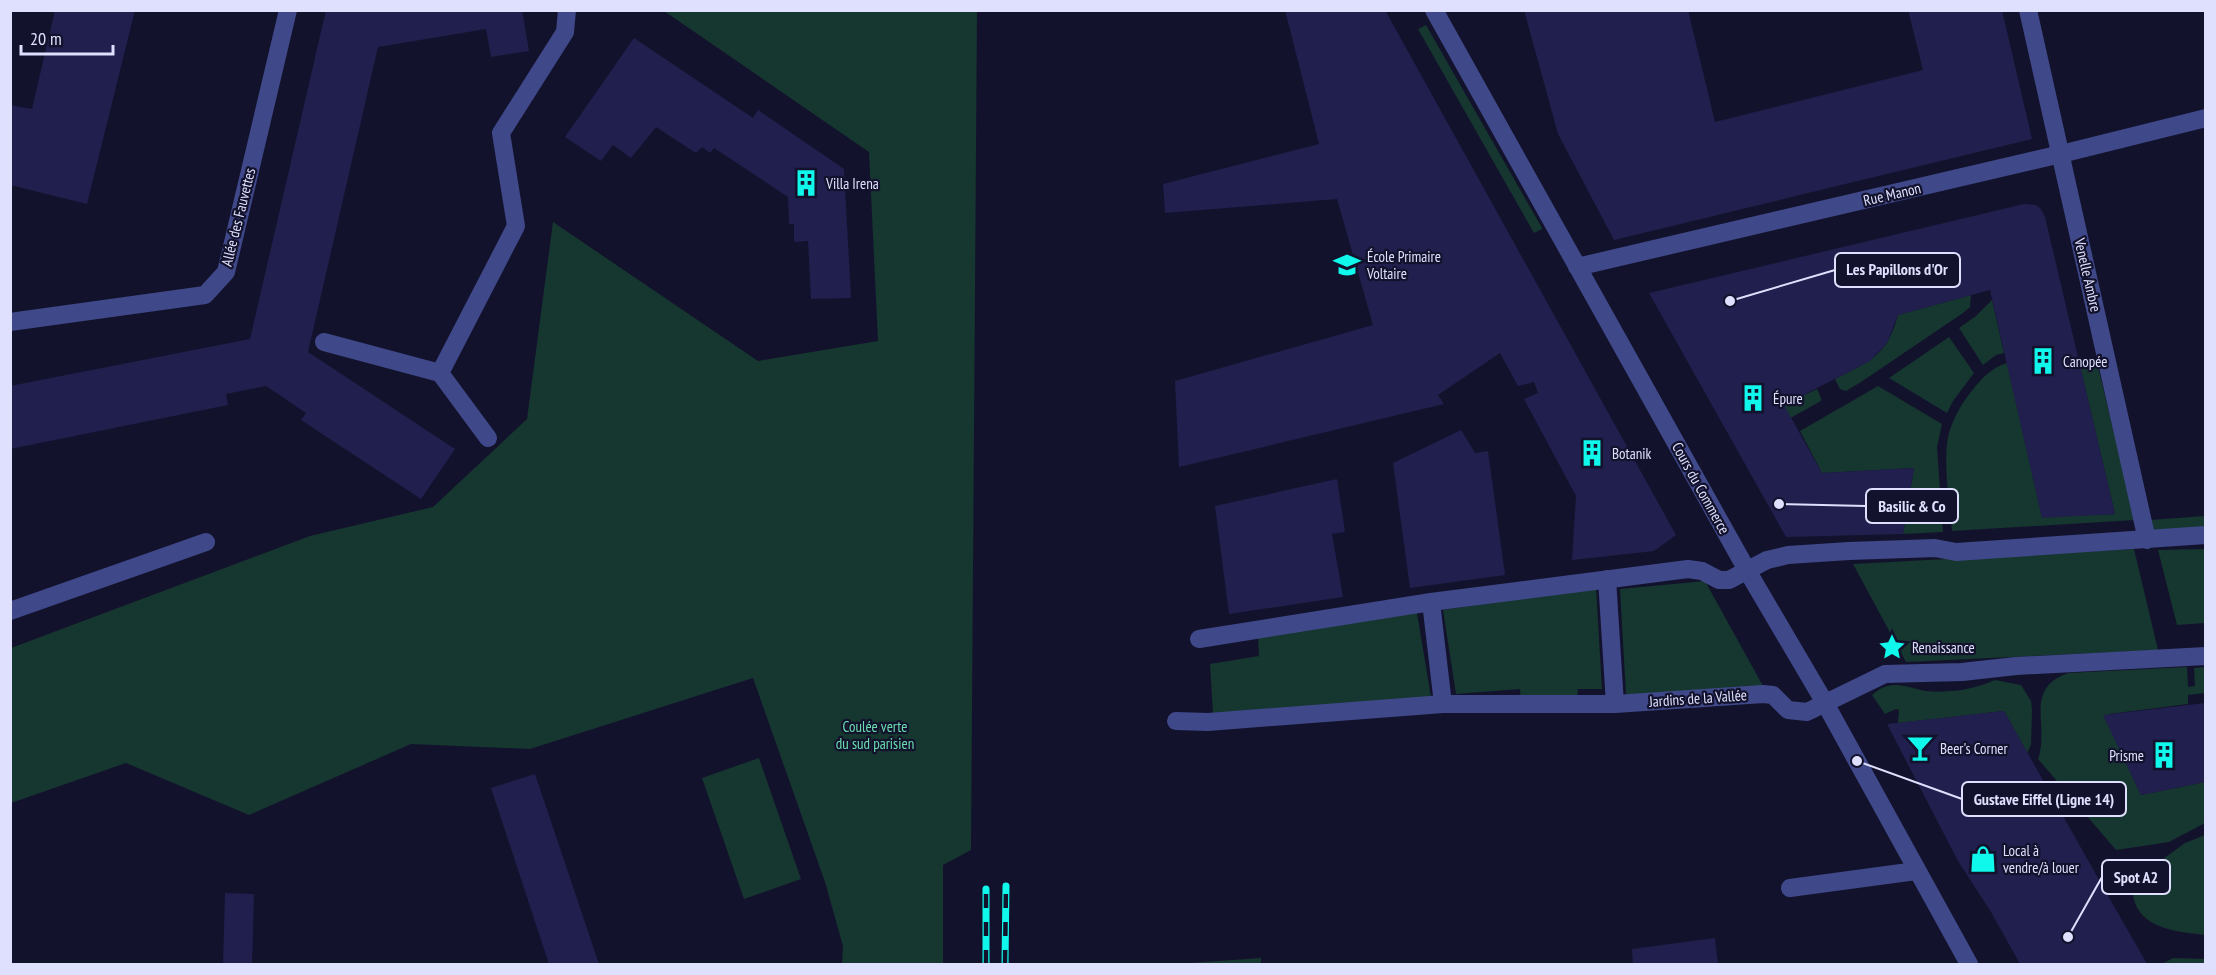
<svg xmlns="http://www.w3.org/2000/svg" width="2216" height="975" font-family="'PT Sans Narrow',sans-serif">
	<rect width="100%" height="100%" fill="#13122c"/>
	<path fill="#163630" d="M 664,11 L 977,11 L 971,850 L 943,865 L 943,964 L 842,964 L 843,946 L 825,882 L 753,678 L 530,749 L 411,744 L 249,815 L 126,763 L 11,803 L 11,648 L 310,536 L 433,507 L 527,419 L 553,222 L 758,361 L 878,341 L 869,152 Z
		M 1426,25 L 1542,228 L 1542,229 L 1534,233 L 1418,29 Z
		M 1971,295 L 1970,307 L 1963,313 L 1861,382 L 1846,391 L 1840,389 L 1835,379 C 1870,361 1887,356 1898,315 Z
		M 1992,300 L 2004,353 L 1996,355 L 1983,365 L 1959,328 L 1976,316 Z
		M 1949,337 L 1974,373 L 1953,401 L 1947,413 L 1889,378 Z
		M 2096,358 L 2135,520 L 1952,531 C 1950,505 1942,458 1949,433 C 1954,416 1963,401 1974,388 C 1983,377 1993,367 2007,363 L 2042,517 L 2115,514 L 2079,362 Z
		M 1878,386 L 1942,424 L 1937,447 L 1943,532 L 1903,534 L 1914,468 L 1822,473 L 1800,431 Z
		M 1817,389 L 1821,398 L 1821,401 L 1787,420 L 1781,406 Z
		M 2205,516 L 2205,527 L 2153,530 L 2151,520 Z
		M 2134,549 L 2158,650 L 1906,662 L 1853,564 Z
		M 2205,549 L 2205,623 L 2177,625 L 2158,550 Z
		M 1705,581 L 1763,686 L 1626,695 L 1620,589 Z
		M 1596,588 L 1602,689 L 1578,689 L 1577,699 L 1521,701 L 1520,689 L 1456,694 L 1443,610 Z
		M 1417,613 L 1431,697 L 1213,713 L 1210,664 L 1259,656 L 1258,638 Z
		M 2187,667 L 2188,687 L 2195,686 L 2194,668 L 2205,667 L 2205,693 L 2188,695 L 2188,704 L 2109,714 L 2107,722 L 2141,795 L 2205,782 L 2205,823 L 2169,842 L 2116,850 L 2038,759 C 2050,725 2023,689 2068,673 Z
		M 1995,680 L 2021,685 L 2031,701 L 2032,710 L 2031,745 L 2027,753 L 2004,711 L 1898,723 L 1899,710 L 1896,709 L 1885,714 L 1872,695 C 1889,680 1901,685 1921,690 C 1929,692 1940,692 1949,691 C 1964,691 1981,686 1995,680 Z
		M 759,758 L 801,879 L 744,899 L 702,778 Z
		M 2205,835 L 2205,935 C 2181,932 2145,930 2135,903 C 2132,894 2132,883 2131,874 L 2159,862 L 2185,843 Z
		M 1261,958 L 1261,964 L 1175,964 Z
		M 2173,958 L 2205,959 L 2205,964 L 2162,964 Z"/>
	<path fill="#211f4d" d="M 55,10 L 135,10 L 87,204 L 10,185 L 10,105 L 32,109 Z
		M 326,10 L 522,10 L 529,51 L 491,57 L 486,29 L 378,47 L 308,352 L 455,449 L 421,499 L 301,420 L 306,413 L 266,386 L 226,394 L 228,405 L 10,449 L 10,386 L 250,339 Z
		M 1285,10 L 1385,10 L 1676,535 L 1654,551 L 1572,560 L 1576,496 L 1524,399 L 1538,393 L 1534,382 L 1518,386 L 1500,353 L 1438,395 L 1444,404 L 1179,467 L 1175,381 L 1373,325 L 1337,199 L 1165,213 L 1163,184 L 1319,144 Z
		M 1524,10 L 1688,10 L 1715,122 L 1923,70 L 1908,10 L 2002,10 L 2032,139 L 1614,240 L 1558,134 Z
		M 634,38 L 753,118 L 758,110 L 844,169 L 851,298 L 811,299 L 808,241 L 794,242 L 794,224 L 789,224 L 788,197 L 714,148 L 710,153 L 702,147 L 696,153 L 656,127 L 631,158 L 613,145 L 601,161 L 565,137 Z
		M 2024,204 L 2036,205 L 2041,209 L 2045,217 L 2115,514 L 2042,518 L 1990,290 L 1898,315 L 1887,343 L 1870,361 L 1784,405 L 1822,473 L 1914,468 L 1903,534 L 1786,537 L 1649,293 Z
		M 1461,430 L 1475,453 L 1488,451 L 1505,575 L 1410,588 L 1393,463 Z
		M 1337,479 L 1345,532 L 1332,534 L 1343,597 L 1229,614 L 1215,506 Z
		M 2205,703 L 2205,782 L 2141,795 L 2103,715 Z
		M 2004,711 L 2107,894 L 2147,964 L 2020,964 L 1991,912 L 1958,861 L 1887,724 Z
		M 535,774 L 599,964 L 549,964 L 491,788 Z
		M 225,893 L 254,894 L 252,964 L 223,964 Z
		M 1715,938 L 1718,964 L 1633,964 L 1632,949 Z"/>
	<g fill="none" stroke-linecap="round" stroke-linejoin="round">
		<path stroke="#3f4889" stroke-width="18" d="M 1434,10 L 1748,572 L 1825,703 L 1969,964
			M 2028,10 L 2147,540
			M 1577,267 L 2061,154 L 2206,118
			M 10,322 L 205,295 L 226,272 L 288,10
			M 324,342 L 440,373 L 516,226 L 501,133 L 565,32 L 567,10
			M 440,373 L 488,438
			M 1607,579 L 1615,704
			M 1431,602 L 1443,704
			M 10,611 L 206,542
			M 1199,639 L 1431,602 L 1688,569 L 1702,571 L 1719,580 L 1729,580 L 1767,560 L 1788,555 L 1849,551 L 1935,548 L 1956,552 L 2206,535
			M 1176,721 L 1208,722 L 1443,704 L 1615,704 L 1763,694 L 1773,695 L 1788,710 L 1807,712 L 1885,674 L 1962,672 L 2016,666 L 2206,656
			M 1790,888 L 1916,871"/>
		<defs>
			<path id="rail" d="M 986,964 L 986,889
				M 1005,964 L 1006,886"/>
		</defs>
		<use href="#rail" stroke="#10f8ec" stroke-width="7"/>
		<use href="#rail" stroke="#13122c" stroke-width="4.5" stroke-dasharray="14" stroke-linecap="butt"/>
	</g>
	<defs>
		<symbol id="building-bare" viewBox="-9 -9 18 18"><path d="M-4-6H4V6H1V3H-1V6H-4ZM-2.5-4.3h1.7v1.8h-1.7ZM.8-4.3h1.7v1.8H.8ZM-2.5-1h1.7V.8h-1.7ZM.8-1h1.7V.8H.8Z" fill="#10f8ec" stroke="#13122c" stroke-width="2.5" paint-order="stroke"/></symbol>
		<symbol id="school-bare" viewBox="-9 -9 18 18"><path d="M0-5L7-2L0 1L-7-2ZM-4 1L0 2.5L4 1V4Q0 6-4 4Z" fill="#10f8ec" stroke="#13122c" stroke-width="2.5" paint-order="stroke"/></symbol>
		<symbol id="sight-bare" viewBox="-9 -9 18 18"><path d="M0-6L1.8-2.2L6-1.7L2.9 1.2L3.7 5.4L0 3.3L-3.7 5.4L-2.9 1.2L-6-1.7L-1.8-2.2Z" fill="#10f8ec" stroke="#13122c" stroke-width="2.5" paint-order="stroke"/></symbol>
		<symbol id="bar-bare" viewBox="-9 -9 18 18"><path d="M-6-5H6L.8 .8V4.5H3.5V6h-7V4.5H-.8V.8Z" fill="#10f8ec" stroke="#13122c" stroke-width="2.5" paint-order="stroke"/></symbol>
		<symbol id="shop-bare" viewBox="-9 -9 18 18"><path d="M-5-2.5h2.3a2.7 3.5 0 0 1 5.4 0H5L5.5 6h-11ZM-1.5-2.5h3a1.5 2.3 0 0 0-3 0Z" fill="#10f8ec" stroke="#13122c" stroke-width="2.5" paint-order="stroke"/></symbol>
	</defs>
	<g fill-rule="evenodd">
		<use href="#building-bare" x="787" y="164" width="38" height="38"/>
		<use href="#school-bare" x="1328" y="246" width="38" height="38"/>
		<use href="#building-bare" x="2024" y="342" width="38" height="38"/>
		<use href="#building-bare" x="1734" y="379" width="38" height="38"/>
		<use href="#building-bare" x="1573" y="434" width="38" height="38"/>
		<use href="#sight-bare" x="1873" y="628" width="38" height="38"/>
		<use href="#bar-bare" x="1901" y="729" width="38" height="38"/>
		<use href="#building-bare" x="2145" y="736" width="38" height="38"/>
		<use href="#shop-bare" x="1964" y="840" width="38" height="38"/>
	</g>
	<g text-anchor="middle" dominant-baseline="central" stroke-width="4.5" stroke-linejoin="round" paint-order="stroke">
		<g font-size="15" fill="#dee0fe" stroke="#13122c" text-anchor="start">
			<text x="826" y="183">Villa Irena</text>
			<text x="1367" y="256">École Primaire<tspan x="1367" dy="17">Voltaire</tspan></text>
			<text x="2063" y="361">Canopée</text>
			<text x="1773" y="398">Épure</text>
			<text x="1612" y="453">Botanik</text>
			<text x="1912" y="647">Renaissance</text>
			<text x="1940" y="748">Beer's Corner</text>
			<text x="2144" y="755" text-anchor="end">Prisme</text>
			<text x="2003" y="850">Local à<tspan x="2003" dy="17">vendre/à louer</tspan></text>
		</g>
		<g font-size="15" fill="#dee0fe" stroke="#13122c">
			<text transform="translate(1892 194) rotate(-13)">Rue Manon</text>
			<text transform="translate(238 217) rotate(-76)">Allée des Fauvettes</text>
			<text transform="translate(2088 275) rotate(77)">Venelle Ambre</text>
			<text transform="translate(1701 488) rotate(61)">Cours du Commerce</text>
			<text transform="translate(1698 698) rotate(-4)">Jardins de la Vallée</text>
		</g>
		<g font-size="15" fill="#6adeaf" stroke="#13122c">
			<text x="875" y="726">Coulée verte<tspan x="875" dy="17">du sud parisien</tspan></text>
		</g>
	</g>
	<path fill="none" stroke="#dee0fe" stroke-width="2" d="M1730 301L1835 270M1779 504L1866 506M1857 761L1962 799M2068 937L2102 877"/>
	<g fill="#dee0fe" stroke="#13122c" stroke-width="2">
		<circle cx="1730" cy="301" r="6"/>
		<circle cx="1779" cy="504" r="6"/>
		<circle cx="1857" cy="761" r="6"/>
		<circle cx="2068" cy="937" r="6"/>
	</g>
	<g fill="#13122c" stroke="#dee0fe" stroke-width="2">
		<rect x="1835" y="253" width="125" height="34" rx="6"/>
		<rect x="1866" y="489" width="92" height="34" rx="6"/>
		<rect x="1962" y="782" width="164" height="34" rx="6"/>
		<rect x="2102" y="860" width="68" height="34" rx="6"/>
	</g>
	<g font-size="16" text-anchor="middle" font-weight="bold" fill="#dee0fe">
		<text x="1897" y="275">Les Papillons d'Or</text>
		<text x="1912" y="512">Basilic &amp; Co</text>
		<text x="2044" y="805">Gustave Eiffel (Ligne 14)</text>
		<text x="2136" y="883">Spot A2</text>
	</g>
	<rect width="2216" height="975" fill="none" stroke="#dee0fe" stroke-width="24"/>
	<path d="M21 45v9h92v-9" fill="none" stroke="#dee0fe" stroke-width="3"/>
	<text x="30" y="45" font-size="18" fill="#dee0fe" stroke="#13122c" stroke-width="4.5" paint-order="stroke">20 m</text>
</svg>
